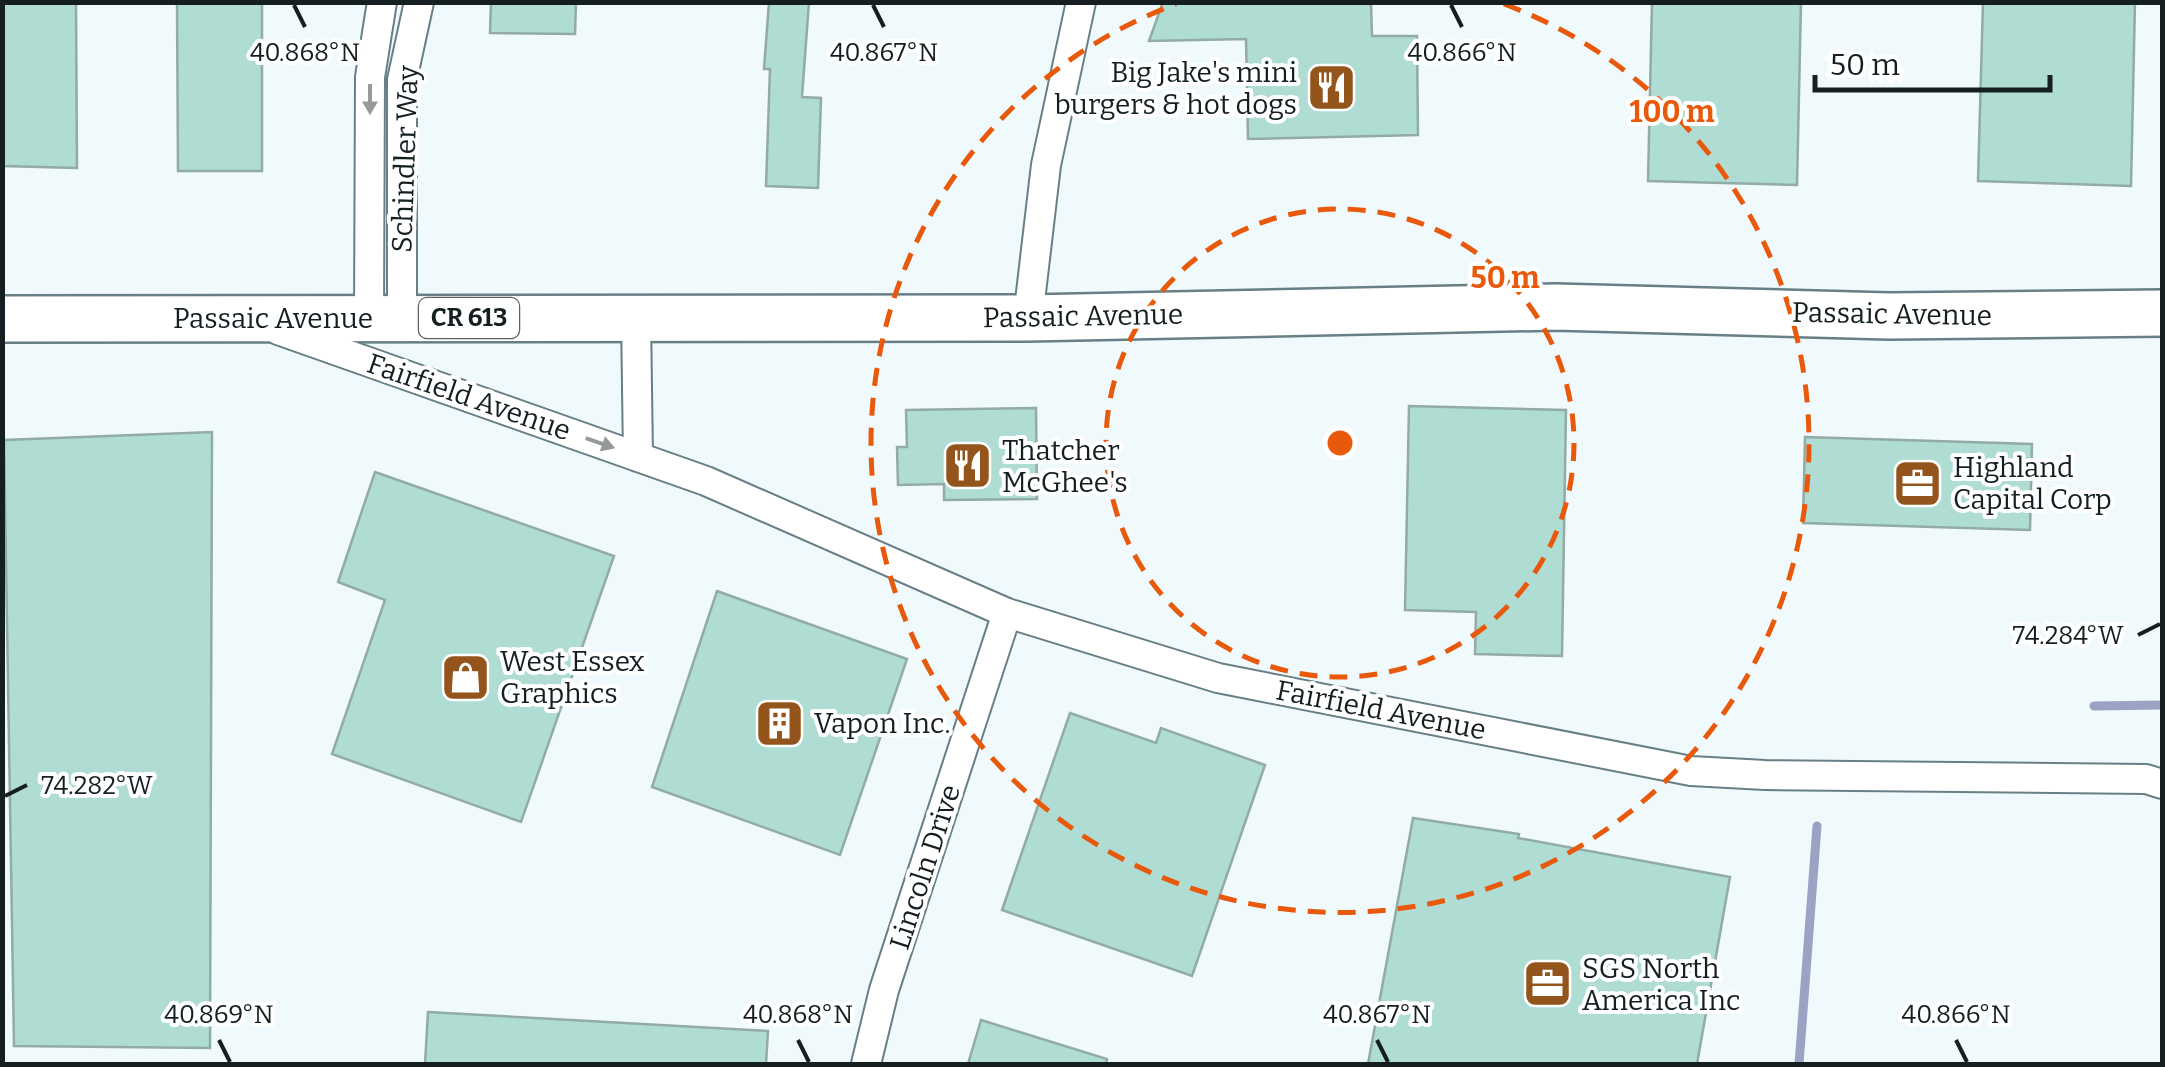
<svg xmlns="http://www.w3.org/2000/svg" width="2165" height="1067" font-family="Bitter,serif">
	<rect width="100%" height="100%" fill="#f0fafd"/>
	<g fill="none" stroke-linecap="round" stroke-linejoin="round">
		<path stroke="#9ba3c5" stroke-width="9" d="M 2094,706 L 2162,705
			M 1799,1064 L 1817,826"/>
	</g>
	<path fill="#afddd4" stroke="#92aba6" stroke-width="2.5" d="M 2,2 L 76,2 L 77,168 L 2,166 Z
		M 177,2 L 262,2 L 262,171 L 178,171 Z
		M 491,2 L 576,2 L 575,34 L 490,33 Z
		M 769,2 L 809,2 L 802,97 L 821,98 L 818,188 L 766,186 L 770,69 L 764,69 Z
		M 1163,2 L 1371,2 L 1372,36 L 1417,36 L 1418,135 L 1248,139 L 1246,39 L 1149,41 Z
		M 1652,2 L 1801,2 L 1797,185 L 1648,181 Z
		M 1983,2 L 2135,2 L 2131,186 L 1978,181 Z
		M 1409,406 L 1566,410 L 1562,656 L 1475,654 L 1476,612 L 1405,610 Z
		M 1036,408 L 1037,499 L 944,500 L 944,484 L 898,485 L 897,447 L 907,447 L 906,410 Z
		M 212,432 L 210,1048 L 14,1046 L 4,440 Z
		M 1805,437 L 2032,444 L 2030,530 L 1803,523 Z
		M 375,472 L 614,556 L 521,822 L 332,754 L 385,600 L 338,582 Z
		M 717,591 L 907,659 L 840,855 L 652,787 Z
		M 1070,713 L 1156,743 L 1161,728 L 1265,765 L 1192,976 L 1002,910 Z
		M 1413,818 L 1519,834 L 1518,838 L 1730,877 L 1697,1064 L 1368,1064 Z
		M 428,1012 L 768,1031 L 766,1064 L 425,1064 Z
		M 981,1020 L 1107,1059 L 1106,1064 L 968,1064 Z"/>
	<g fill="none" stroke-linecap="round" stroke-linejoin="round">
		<defs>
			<path id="minor" d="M 369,317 L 370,77 L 382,2
				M 636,317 L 638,457
				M 402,318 L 402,80 L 419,2
				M 1028,318 L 1046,165 L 1081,2
				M 278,330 L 706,481 L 1007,613 L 1218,678 L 1691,771 L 1765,775 L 2146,779 L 2162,784
				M 866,1064 L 884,990 L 1007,613"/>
			<path id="primary" d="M 2,319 L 1028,318 L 1555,307 L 1889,316 L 2162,313"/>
		</defs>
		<use href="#minor" stroke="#677f85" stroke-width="32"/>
		<use href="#primary" stroke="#677f85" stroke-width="50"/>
		<use href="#minor" stroke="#fff" stroke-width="28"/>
		<use href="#primary" stroke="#fff" stroke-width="45"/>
	</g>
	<defs><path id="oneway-solid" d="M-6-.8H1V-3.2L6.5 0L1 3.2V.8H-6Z" transform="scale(2.5)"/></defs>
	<g fill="#969a9b">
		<use href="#oneway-solid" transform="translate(370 99) rotate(90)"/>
		<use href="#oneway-solid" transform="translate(600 443) rotate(19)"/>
	</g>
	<path fill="none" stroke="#151f21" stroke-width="4" d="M 294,5 L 305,27M 873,5 L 884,27M 1451,5 L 1462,27M 2138,635 L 2160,624M 5,796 L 27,785M 219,1040 L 230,1062M 798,1040 L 809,1062M 1377,1040 L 1388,1062M 1956,1040 L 1967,1062"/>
	<g fill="none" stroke="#e8590c" stroke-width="5" stroke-dasharray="18 12">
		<circle cx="1340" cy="443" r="234"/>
		<path d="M1504 4A469 469 0 1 1 1176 4"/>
	</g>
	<defs>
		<symbol id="restaurant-square" viewBox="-11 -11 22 22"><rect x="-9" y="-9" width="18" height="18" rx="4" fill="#94551c" stroke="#fff"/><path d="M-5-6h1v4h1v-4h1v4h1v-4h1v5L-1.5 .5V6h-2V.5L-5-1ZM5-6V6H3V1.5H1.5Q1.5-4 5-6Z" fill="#fff"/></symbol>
		<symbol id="office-square" viewBox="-11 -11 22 22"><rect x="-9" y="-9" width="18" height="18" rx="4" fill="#94551c" stroke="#fff"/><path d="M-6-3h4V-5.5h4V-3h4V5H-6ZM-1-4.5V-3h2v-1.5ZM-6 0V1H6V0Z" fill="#fff"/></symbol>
		<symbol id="shop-square" viewBox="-11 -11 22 22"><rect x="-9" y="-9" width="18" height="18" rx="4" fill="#94551c" stroke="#fff"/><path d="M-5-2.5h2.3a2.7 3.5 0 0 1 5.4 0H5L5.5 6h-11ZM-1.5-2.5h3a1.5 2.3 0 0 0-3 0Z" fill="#fff"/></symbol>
		<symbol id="building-square" viewBox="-11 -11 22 22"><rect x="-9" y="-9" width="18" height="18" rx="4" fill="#94551c" stroke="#fff"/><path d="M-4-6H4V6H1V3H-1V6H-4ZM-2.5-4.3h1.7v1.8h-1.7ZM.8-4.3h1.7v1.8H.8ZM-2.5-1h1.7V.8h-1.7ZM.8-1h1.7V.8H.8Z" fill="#fff"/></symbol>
	</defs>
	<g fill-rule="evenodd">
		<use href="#restaurant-square" x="1304" y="60" width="55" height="55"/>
		<use href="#restaurant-square" x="940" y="438" width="55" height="55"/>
		<use href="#office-square" x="1890" y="456" width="55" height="55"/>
		<use href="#shop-square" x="438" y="650" width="55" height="55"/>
		<use href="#building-square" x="752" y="696" width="55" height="55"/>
		<use href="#office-square" x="1520" y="956" width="55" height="55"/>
	</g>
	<g text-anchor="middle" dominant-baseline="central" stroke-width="8" stroke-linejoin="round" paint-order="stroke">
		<rect fill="#fff" stroke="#5b6264" stroke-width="2.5" x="419" y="298" width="100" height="40" rx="8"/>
		<g font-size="25" font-weight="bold" fill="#151f21">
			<text x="469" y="318">CR 613</text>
		</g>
		<g font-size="28" fill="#151f21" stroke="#fff" text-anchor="start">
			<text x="1297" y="72" text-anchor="end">Big Jake's mini<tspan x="1297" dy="32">burgers &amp; hot dogs</tspan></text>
			<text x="1002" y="450">Thatcher<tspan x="1002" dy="32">McGhee's</tspan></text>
			<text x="1953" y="467">Highland<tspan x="1953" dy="32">Capital Corp</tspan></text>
			<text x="500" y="661">West Essex<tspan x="500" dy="32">Graphics</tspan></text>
			<text x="814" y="723">Vapon Inc.</text>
			<text x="1582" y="968">SGS North<tspan x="1582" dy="32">America Inc</tspan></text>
		</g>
		<g font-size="28" fill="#151f21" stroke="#fff">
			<text transform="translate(405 159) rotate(-88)">Schindler Way</text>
			<text transform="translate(1892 314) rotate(1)">Passaic Avenue</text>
			<text transform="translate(1083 316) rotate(-1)">Passaic Avenue</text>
			<text x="273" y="318">Passaic Avenue</text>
			<text transform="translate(469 397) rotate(19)">Fairfield Avenue</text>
			<text transform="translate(1381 710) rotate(11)">Fairfield Avenue</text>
			<text transform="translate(925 867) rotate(-72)">Lincoln Drive</text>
		</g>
	</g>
	<g font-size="25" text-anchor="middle" fill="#151f21" stroke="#fff" stroke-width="8" stroke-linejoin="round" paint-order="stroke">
		<text x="305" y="61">40.868°N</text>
		<text x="1462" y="61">40.866°N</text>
		<text x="884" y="61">40.867°N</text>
		<text x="2068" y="644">74.284°W</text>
		<text x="97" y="794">74.282°W</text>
		<text x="219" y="1023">40.869°N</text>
		<text x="798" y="1023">40.868°N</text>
		<text x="1377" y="1023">40.867°N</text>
		<text x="1956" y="1023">40.866°N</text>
	</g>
	<circle cx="1340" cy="443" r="15" fill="#e8590c" stroke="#fff" stroke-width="5"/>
	<g font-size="30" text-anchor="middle" font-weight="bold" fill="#e8590c" stroke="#fff" stroke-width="8" stroke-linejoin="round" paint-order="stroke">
		<text x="1672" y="122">100 m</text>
		<text x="1505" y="288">50 m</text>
	</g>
	<rect width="2165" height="1067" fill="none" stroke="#151f21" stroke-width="10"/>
	<path d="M1815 75v15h235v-15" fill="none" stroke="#151f21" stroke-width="5"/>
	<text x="1830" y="75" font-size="30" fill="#151f21" stroke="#ffffff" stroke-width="8" paint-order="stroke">50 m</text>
</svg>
